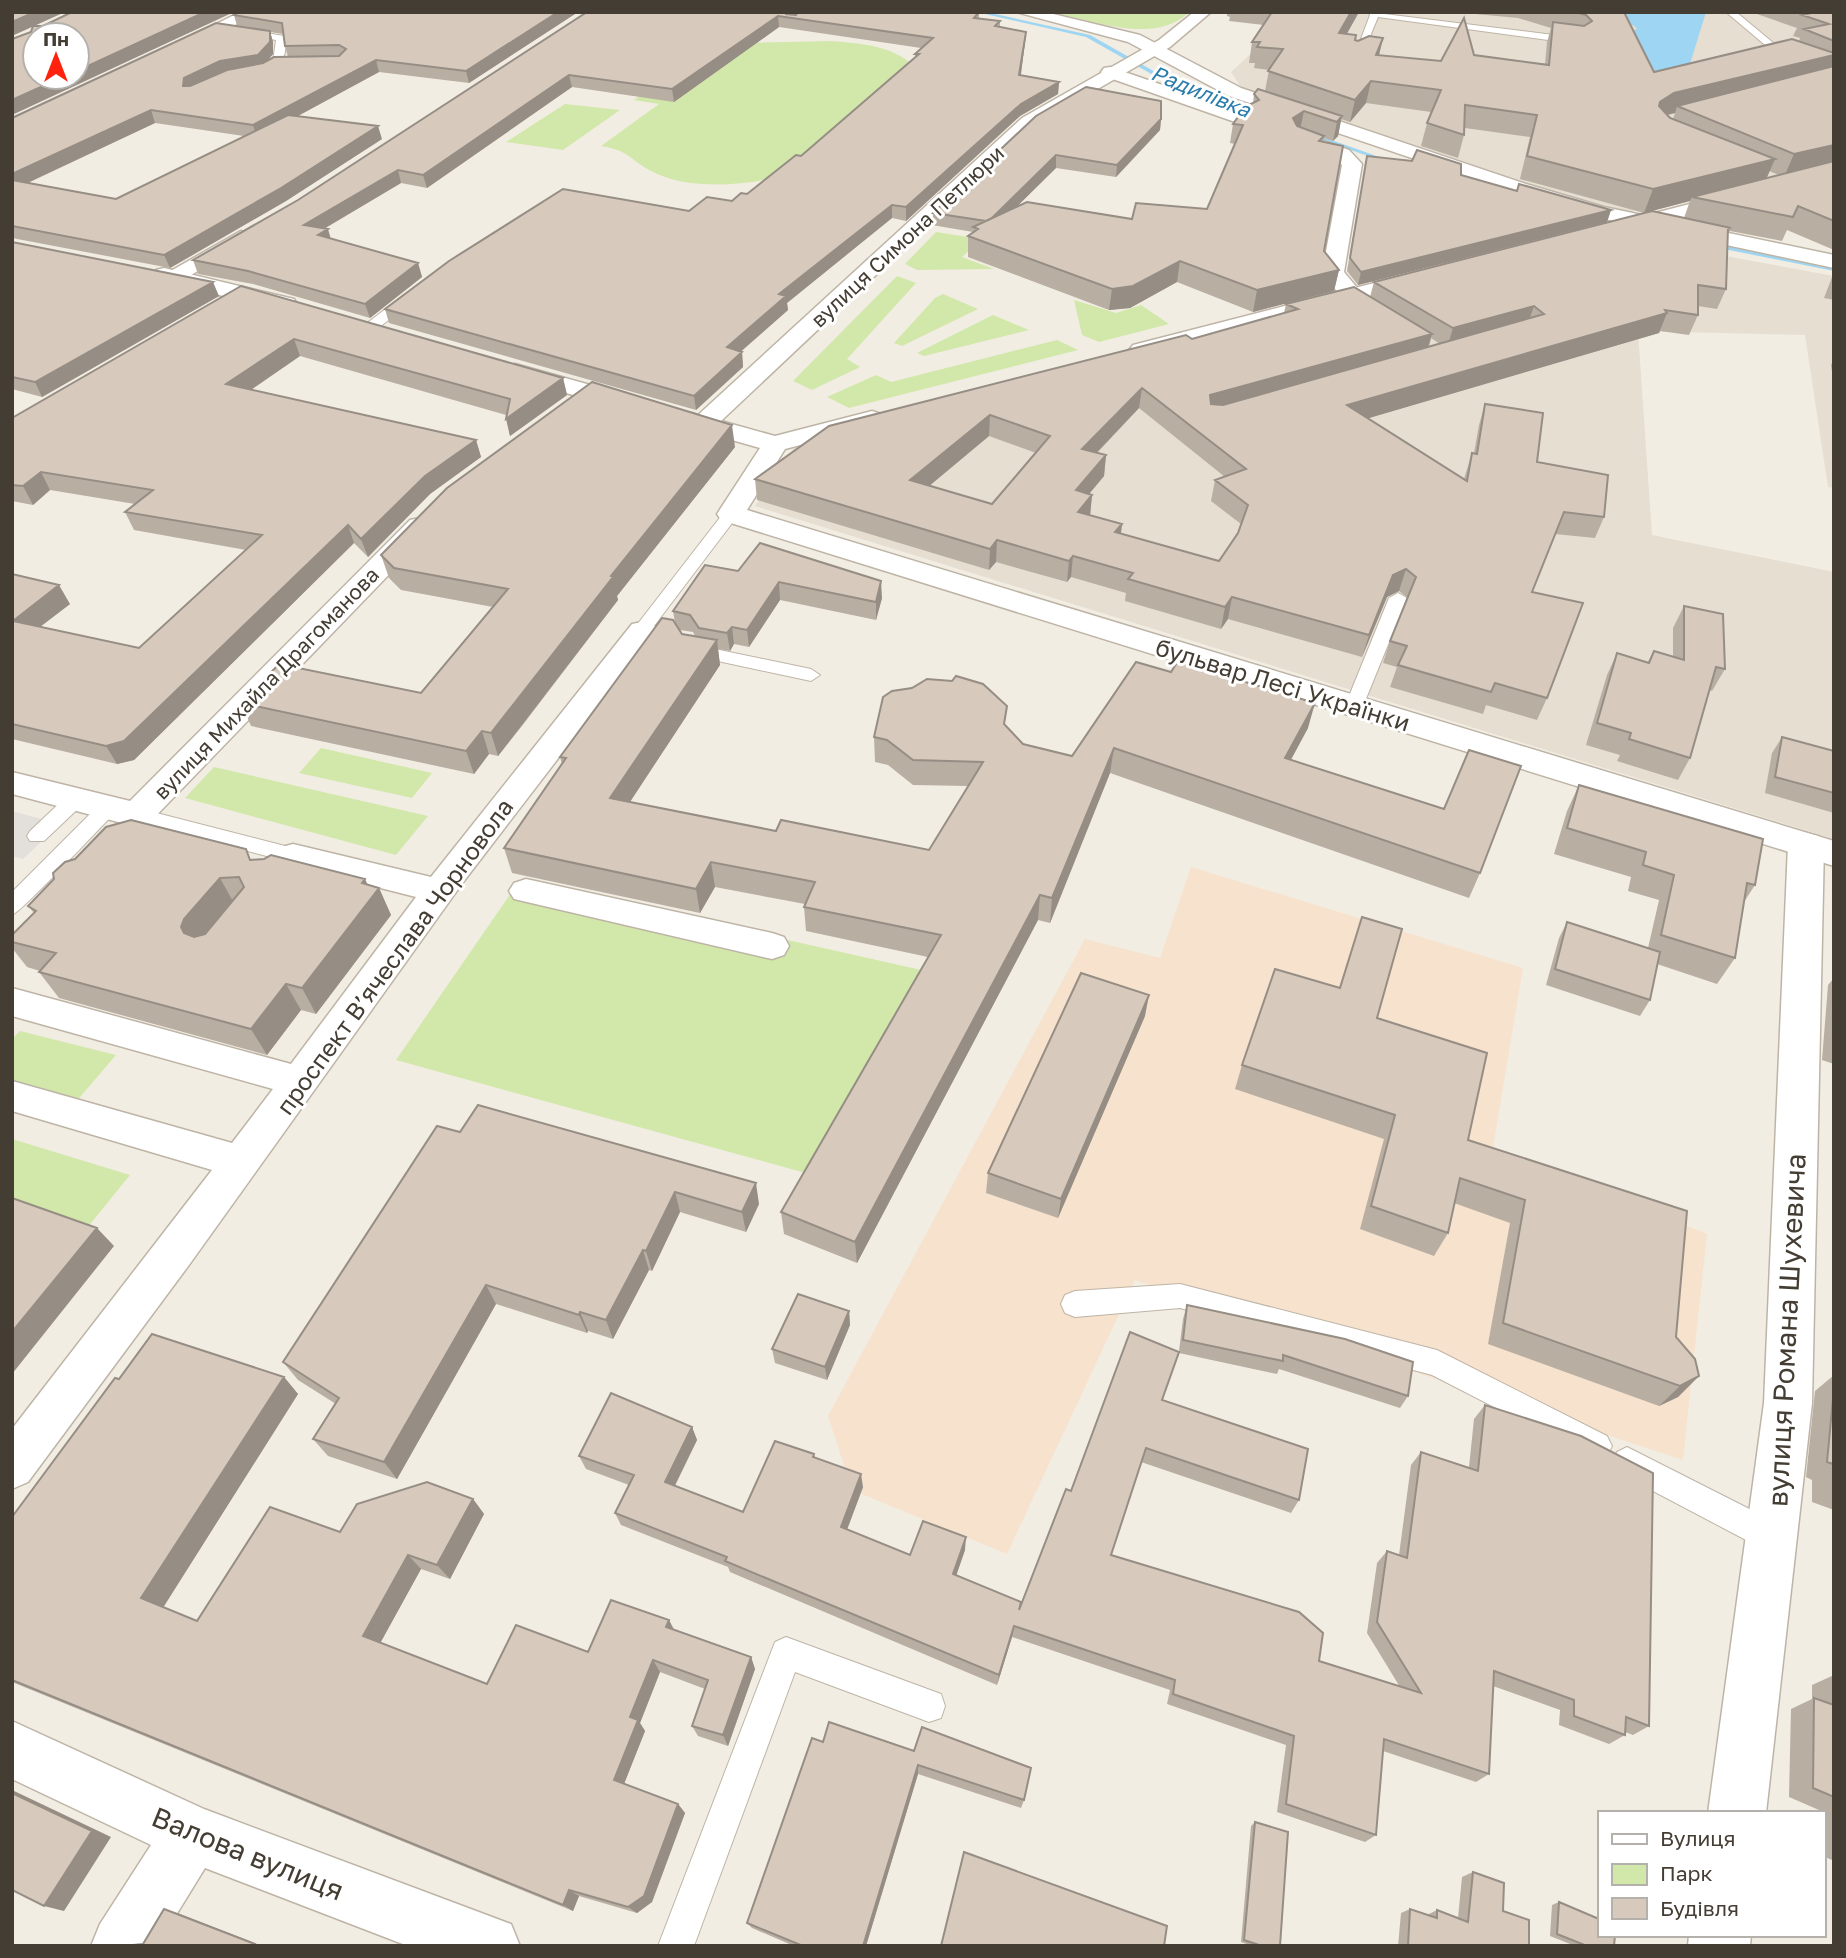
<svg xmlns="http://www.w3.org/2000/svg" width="1846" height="1958" font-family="'Golos Text',sans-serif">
	<rect width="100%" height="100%" fill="#f2ede3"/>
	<path fill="#e6ded1" d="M 1290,12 L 1834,12 L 1834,164 L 1629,212 L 1493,176 L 1243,90 L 1231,72 L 1268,38 Z
		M 1617,236 L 1834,276 L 1834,488 L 1828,487 L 1805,335 L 1638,331 L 1652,535 L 1834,572 L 1834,839 L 755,506 L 794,448 Z"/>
	<path fill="#f6e2cd" d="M 1191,867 L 1523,968 L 1493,1148 L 1707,1234 L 1683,1460 L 1135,1280 L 1007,1554 L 852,1490 L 828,1416 L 1085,939 L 1160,958 Z"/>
	<path fill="#d1e8aa" d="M 1051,12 L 1189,12 C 1155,46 1092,20 1051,12 Z
		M 831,41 C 864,44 895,45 919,71 L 781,176 C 744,186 688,190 653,172 C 629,160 631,151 601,146 L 659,104 L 634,100 L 675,72 L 746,43 Z
		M 565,104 L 620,110 L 563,150 L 506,142 Z
		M 936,232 L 982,239 L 962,257 L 994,269 L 917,270 L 905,264 Z
		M 897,276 L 916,283 L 847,359 L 860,367 L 812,390 L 793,381 Z
		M 943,294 L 978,309 L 902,346 L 894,343 L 935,298 Z
		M 1074,300 L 1116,313 L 1141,305 L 1169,324 L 1099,342 L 1082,335 Z
		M 993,315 L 1029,330 L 924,356 L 917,353 Z
		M 1057,340 L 1078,350 L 849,408 L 827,397 L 876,375 L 891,382 Z
		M 321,748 L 432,773 L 412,798 L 299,773 Z
		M 214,767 L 428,816 L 396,855 L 185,798 Z
		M 520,880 L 930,972 L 813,1175 L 396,1060 Z
		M 20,1031 L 116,1055 L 75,1103 L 12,1085 L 12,1039 Z
		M 12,1139 L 130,1175 L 87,1228 L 12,1202 Z"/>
	<path fill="#e3e0dc" d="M 12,811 L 60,824 L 23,859 L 12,856 Z"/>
	<path fill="#9dd5f2" d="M 1613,12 L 1706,12 L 1686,77 L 1660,100 L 1633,32 L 1637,28 Z"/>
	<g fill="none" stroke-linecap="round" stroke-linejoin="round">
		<path fill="#9dd5f2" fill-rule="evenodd" d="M 976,12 L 986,12 L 1090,35 L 1173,82 L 1260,115 L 1255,116 L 1169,84 L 1086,37 Z
			M 1305,132 L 1309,132 L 1396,163 L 1391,164 L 1305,134 Z
			M 1711,243 L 1834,267 L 1834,271 L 1709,246 L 1709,244 Z"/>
		<defs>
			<path id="service" d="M 1368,12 L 1578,38 L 1583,41 L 1578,44 L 1378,17 L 1361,58 L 1353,60 L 1370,15 Z
				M 1726,12 L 1736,12 L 1783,51 L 1834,69 L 1834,75 L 1777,55 Z
				M 242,29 L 284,36 C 290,57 277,76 253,75 L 253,71 L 273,61 L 276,40 L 239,34 Z
				M 405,294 L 417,297 L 376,330 L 366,330 L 366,324 Z
				M 731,509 L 739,514 L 654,626 L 671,629 L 674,633 L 671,637 L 636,634 L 633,630 L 636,626 L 725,511 Z
				M 1398,593 L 1407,598 L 1363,706 L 1361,710 L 1347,710 L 1345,706 L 1389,598 Z
				M 691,644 L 811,669 L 820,675 L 811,681 L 685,654 L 682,650 L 685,646 Z
				M 75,793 L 85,800 L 82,805 L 44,841 L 30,841 L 27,836 L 30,831 L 68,795 Z
				M 108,801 L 115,803 L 118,808 L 115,813 C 100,827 22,912 12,915 L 12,892 L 101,803 Z
				M 137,808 L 293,848 L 300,850 L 304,855 C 296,867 288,879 274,874 L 270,869 L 278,859 L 130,820 L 127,815 Z
				M 1180,1284 L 1437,1350 L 1607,1436 L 1612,1446 L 1607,1456 L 1597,1460 L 1432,1375 L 1180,1308 L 1075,1317 L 1065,1313 L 1061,1304 L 1065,1295 L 1075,1291 Z
				M 1627,1447 L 1785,1527 L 1789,1538 L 1785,1549 L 1774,1553 L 1763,1549 L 1617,1472 L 1612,1462 L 1617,1452 Z
				M 786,1637 L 941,1694 L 945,1706 L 941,1718 L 929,1722 L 795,1672 L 694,1946 L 658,1946 L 775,1642 Z"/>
			<path id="pedestrian" d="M 642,622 L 652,624 L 656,630 L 652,636 L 464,881 L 189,1265 L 28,1482 L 12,1489 L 12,1429 L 212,1170 L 12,1111 L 12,1081 L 232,1143 L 273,1089 L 12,1016 L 12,988 L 291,1064 L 416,897 L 282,863 L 277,855 L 282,847 L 293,844 L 431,877 L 632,624 Z
				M 526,879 L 772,933 L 784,937 L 789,946 L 784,955 L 772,959 L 514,899 L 509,891 L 514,883 Z"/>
			<path id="minor" d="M 240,12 L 261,12 L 185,50 L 173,50 L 171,47 Z
				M 1016,12 L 1045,12 L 1140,35 L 1241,88 L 1526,184 L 1604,207 L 1834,255 L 1834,268 L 1600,218 L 1512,192 L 1229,96 L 1128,42 Z
				M 1110,67 L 1250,115 L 1253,119 L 1244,124 L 1238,123 L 1104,76 L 1101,72 L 1104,68 Z
				M 1301,133 L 1349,150 L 1362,164 L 1344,272 L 1364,296 L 1361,301 L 1345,301 L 1322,273 L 1342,165 L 1335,158 L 1294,143 L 1292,139 L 1294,135 Z
				M 241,231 L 251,237 L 248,241 L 181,281 L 165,281 L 162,276 Z
				M 420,518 L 430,520 L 434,526 L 430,532 L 149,823 L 137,827 L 12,794 L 12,772 L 130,801 L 410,520 Z
				M 1806,833 L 1818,836 L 1824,845 L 1812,1403 L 1766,1813 L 1708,1813 L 1764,1403 L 1788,845 L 1794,836 Z
				M 12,1721 L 204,1809 L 511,1924 L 520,1946 L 408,1946 L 205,1868 L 157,1946 L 91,1946 L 100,1924 L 151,1845 L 12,1779 Z
				M 1689,1935 L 1751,1935 L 1750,1946 L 1688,1946 Z"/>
			<path id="tertiary" d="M 1194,12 L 1211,12 L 1170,47 L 1034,126 L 721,421 L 775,436 L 872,411 L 881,414 L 885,419 L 881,424 L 785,449 L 747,510 L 1834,841 L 1834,866 L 721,520 L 717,514 L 760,448 L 506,376 L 503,371 L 506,366 L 515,364 L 698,415 L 1022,118 L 1159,40 Z
				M 1834,167 L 1834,179 L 1619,234 L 1609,228 L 1612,224 Z
				M 164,268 L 294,299 L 297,304 L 286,311 L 156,280 L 153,275 L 156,270 Z
				M 1421,271 L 1432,278 L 1429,283 L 1141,357 L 1133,355 L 1129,350 L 1133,345 Z"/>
		</defs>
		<use href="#service" stroke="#beb4a6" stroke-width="2"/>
		<use href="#pedestrian" stroke="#beb4a6" stroke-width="3"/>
		<use href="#minor" stroke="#beb4a6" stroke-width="3"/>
		<use href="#tertiary" stroke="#beb4a6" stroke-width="3"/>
		<use href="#service" fill="#fff" fill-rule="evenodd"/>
		<use href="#pedestrian" fill="#fff" fill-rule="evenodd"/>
		<use href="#minor" fill="#fff" fill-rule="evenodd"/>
		<use href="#tertiary" fill="#fff" fill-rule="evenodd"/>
	</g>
	<path fill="#b9aea2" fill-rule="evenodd" d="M 578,12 L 469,83 L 379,72 L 298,116 L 382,139 L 286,201 L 170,268 L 12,238 L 12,118 L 237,26 L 234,15 ZM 270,32 L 283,34 L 285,46 L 288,57 L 266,62 L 273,54 L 273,42 ZM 155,123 L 244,136 L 116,199 L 28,183 Z
		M 587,12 L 794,12 L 791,14 L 979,12 L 979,18 L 1000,21 L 1000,27 L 1026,32 L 1021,75 L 1059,82 L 1058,94 L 1020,116 L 906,221 L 892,218 L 787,303 L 788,310 L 740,352 L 742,352 L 743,367 L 696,410 L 389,323 L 385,309 L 689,211 L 732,201 L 747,194 L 801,156 L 915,57 L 915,54 L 921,48 L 779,27 L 674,102 L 572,87 L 427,188 L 401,183 L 324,229 L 331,239 L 418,263 L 422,277 L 370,318 L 253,284 L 198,274 L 193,260 L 298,200 Z
		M 1227,12 L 1359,12 L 1347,34 L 1358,41 L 1383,38 L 1379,55 L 1441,61 L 1474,55 L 1545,64 L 1547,42 L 1551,28 L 1518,18 L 1454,12 L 1624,12 L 1654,72 L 1799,41 L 1800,38 L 1793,36 L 1797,28 L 1751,12 L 1834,12 L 1834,250 L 1787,230 L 1782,241 L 1730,231 L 1727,235 L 1726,289 L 1717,309 L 1698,306 L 1698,315 L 1689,335 L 1660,331 L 1659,333 L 1368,418 L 1464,479 L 1472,453 L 1474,453 L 1479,425 L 1485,404 L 1537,462 L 1604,517 L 1595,538 L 1555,534 L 1532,592 L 1547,698 L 1537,720 L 1486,705 L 1483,714 L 1390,687 L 1397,667 L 1383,663 L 1390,641 L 1408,598 L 1399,591 L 1387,597 L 1362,657 L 1228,619 L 1221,629 L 1125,601 L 1126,593 L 1071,577 L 1067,582 L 996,562 L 989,570 L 757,500 L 755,479 L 1192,339 L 1284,313 L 1286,304 L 1370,297 L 1374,282 L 1684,218 L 1690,201 L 1644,213 L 1520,179 L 1530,137 L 1465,128 L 1464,135 L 1458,158 L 1421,146 L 1427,123 L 1431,112 L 1366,103 L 1350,122 L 1341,119 L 1338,136 L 1333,141 L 1324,138 L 1323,142 L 1324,251 L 1339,270 L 1334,291 L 1253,312 L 1177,282 L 1130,308 L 1109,310 L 968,257 L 968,236 L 973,232 L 932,225 L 933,213 L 1036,116 L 1161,119 L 1160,130 L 1116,177 L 1056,168 L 1015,208 L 1132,219 L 1207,209 L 1235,144 L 1230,143 L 1233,124 L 1253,103 L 1254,94 L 1265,91 L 1269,70 L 1254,68 L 1255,63 L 1249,63 L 1252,42 L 1264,25 L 1229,21 L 1230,17 L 1227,16 ZM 1675,113 L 1673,119 L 1668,115 ZM 1769,171 L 1779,175 L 1766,178 ZM 1431,338 L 1440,344 L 1429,347 ZM 1139,408 L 1225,477 L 1215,480 L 1211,501 L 1241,524 L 1238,533 L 1219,561 L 1121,534 L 1122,524 L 1090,516 L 1092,495 L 1089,494 L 1104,476 L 1106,455 L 1097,453 ZM 989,436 L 1036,453 L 992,504 L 929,486 Z
		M 1367,156 L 1461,175 L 1517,191 L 1611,210 L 1607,222 L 1358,285 L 1347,271 Z
		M 12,242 L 219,296 L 42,397 L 12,389 Z
		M 1834,272 L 1834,300 L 1824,298 Z
		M 241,286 L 563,378 L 567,395 L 510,436 L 506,415 L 300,356 L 251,390 L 476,440 L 481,457 L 430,494 L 368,557 L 354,543 L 134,760 L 117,764 L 12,739 L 12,574 L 70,604 L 40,627 L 139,648 L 246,550 L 134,530 L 125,512 L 135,504 L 50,490 L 33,505 L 12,501 L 12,418 Z
		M 1834,359 L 1834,384 L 1831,365 Z
		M 735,447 L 617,596 L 618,600 L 522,726 L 498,756 L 489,754 L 474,774 L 251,726 L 241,703 L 421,693 L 493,607 L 401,590 L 389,578 L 381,555 Z
		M 705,565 L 882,598 L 876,620 L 780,600 L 749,647 L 734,644 L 730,651 L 718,649 L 720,665 L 630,802 L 776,831 L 929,850 L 968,786 L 913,785 L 888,765 L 875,762 L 874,737 L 1006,725 L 1023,744 L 1072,756 L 1171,672 L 1222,675 L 1308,728 L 1291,760 L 1480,873 L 1469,898 L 1110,773 L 1050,923 L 1038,920 L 857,1263 L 784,1234 L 781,1212 L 928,957 L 806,931 L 804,907 L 805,904 L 715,887 L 700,913 L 512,873 L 504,848 L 562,764 L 560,757 L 675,623 L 673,611 ZM 680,630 L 693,632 L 695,636 L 682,634 Z
		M 1684,606 L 1725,669 L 1712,691 L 1709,690 L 1690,758 L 1678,780 L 1617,761 L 1620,755 L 1586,745 L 1607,675 L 1617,653 L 1648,662 L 1654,651 L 1673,657 L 1673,628 Z
		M 1782,737 L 1834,751 L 1834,813 L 1765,793 L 1772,753 Z
		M 1579,785 L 1755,885 L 1744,902 L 1735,958 L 1717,984 L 1657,964 L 1650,1000 L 1640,1016 L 1546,985 L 1559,938 L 1567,922 L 1648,948 L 1659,900 L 1628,891 L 1631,877 L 1554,854 L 1567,811 Z
		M 252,860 L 379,888 L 391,915 L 316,1014 L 301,1010 L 267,1055 L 59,998 L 39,972 L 40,971 L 27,967 L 12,948 L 12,935 L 34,913 L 28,906 Z
		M 1362,917 L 1377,1018 L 1468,1140 L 1676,1337 L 1699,1376 L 1678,1397 L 1659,1406 L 1488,1344 L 1510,1223 L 1454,1203 L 1448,1233 L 1434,1256 L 1360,1229 L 1384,1139 L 1235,1089 L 1242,1065 L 1339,988 Z
		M 1834,978 L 1834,1064 L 1822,1060 L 1828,985 Z
		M 1145,1016 L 1058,1218 L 986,1193 L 988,1173 Z
		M 437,1126 L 759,1204 L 746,1232 L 680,1212 L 652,1271 L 649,1270 L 613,1339 L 588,1331 L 587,1333 L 496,1304 L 397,1479 L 328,1456 L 313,1439 L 336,1404 L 298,1380 L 283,1362 Z
		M 1187,1305 L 1408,1396 L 1400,1408 L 1279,1369 L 1277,1374 L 1179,1353 L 1162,1400 L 1299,1500 L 1291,1513 L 1141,1462 L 1111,1555 L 1319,1661 L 1400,1687 L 1367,1633 L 1377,1563 L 1387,1551 L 1399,1555 L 1411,1465 L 1421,1452 L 1469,1467 L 1474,1419 L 1485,1405 L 1649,1726 L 1633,1735 L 1625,1732 L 1625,1735 L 1609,1744 L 1559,1725 L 1560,1710 L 1493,1686 L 1489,1774 L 1476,1782 L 1383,1751 L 1376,1835 L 1365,1842 L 1277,1812 L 1286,1745 L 1167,1704 L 1170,1690 L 1012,1637 L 997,1685 L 730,1572 L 728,1567 L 621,1525 L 615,1513 L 629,1485 L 586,1469 L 579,1456 L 692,1427 L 697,1440 L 675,1486 L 743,1512 L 814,1454 L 815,1457 L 863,1487 L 847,1530 L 910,1555 L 965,1550 L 956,1575 L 1021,1605 L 1071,1491 L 1179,1351 L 1183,1319 Z
		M 849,1311 L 850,1325 L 827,1380 L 775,1363 L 772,1349 Z
		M 1834,1375 L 1834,1510 L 1812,1502 L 1812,1480 L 1806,1477 L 1815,1391 Z
		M 284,1377 L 298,1394 L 163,1607 L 197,1621 L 340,1532 L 473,1499 L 484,1514 L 450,1579 L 421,1569 L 380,1643 L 487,1684 L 588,1652 L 669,1620 L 674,1629 L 751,1657 L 755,1669 L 728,1746 L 698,1736 L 692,1726 L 705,1689 L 660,1672 L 640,1723 L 645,1731 L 624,1784 L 678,1804 L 685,1813 L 652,1902 L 637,1913 L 579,1896 L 573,1911 L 12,1682 L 12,1517 L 119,1379 Z
		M 1834,1675 L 1834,1903 L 1832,1902 L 1832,1860 L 1823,1856 L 1823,1813 L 1819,1813 L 1819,1810 L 1789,1797 L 1791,1709 L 1812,1699 L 1812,1685 Z
		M 829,1722 L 1024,1800 L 1021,1808 L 918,1774 L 866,1946 L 794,1946 L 752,1928 L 747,1923 L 823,1742 Z
		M 1255,1822 L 1280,1946 L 1252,1946 L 1241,1942 L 1251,1826 Z
		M 1473,1872 L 1503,1911 L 1529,1946 L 1398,1946 L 1401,1913 L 1410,1909 L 1427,1915 L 1437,1910 L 1458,1918 L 1462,1877 Z
		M 1559,1902 L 1614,1946 L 1575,1946 L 1550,1936 L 1552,1905 Z"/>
	<path fill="#968d84" d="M 35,12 L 65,12 L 12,36 L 12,22 Z
		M 205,12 L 234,12 L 12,115 L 12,100 L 63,77 L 77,77 L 77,71 Z
		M 558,12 L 578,12 L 469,83 L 466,71 Z
		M 1351,12 L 1359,12 L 1335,54 L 1339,33 Z
		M 778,16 L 779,27 L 674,102 L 672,89 Z
		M 270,31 L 273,42 L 273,54 L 262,67 L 188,90 L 183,86 L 184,78 Z
		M 1026,32 L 1025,43 L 1019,87 L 1019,75 Z
		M 1383,38 L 1378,59 L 1376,55 Z
		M 1834,55 L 1834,63 L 1828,76 L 1677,106 L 1675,113 L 1665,115 L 1652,125 L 1660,102 L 1674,93 Z
		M 376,60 L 379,72 L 257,138 L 253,125 Z
		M 569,75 L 572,87 L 427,188 L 423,175 Z
		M 1371,81 L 1366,103 L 1350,122 L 1355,100 Z
		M 1059,82 L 1058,94 L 1020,116 L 906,221 L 906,207 L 1021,104 Z
		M 151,110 L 155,123 L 12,190 L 12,174 Z
		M 1304,111 L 1300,130 L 1290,138 L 1293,118 Z
		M 1342,116 L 1338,136 L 1333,141 L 1337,122 Z
		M 1161,119 L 1160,130 L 1116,177 L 1117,165 Z
		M 378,126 L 382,139 L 286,201 L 170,268 L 164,255 Z
		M 1834,145 L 1834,165 L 1784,177 L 1794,154 Z
		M 1056,155 L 1056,168 L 988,235 L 988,222 Z
		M 1775,159 L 1765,182 L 1692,197 L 1690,201 L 1644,213 L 1653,189 Z
		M 398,170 L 401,183 L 308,238 L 304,225 Z
		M 892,205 L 892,218 L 787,303 L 788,310 L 729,362 L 727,347 L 779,294 Z
		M 1611,210 L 1607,222 L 1358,285 L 1361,272 Z
		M 328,229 L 332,243 L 318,235 Z
		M 1180,261 L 1177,282 L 1130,308 L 1109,310 L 1112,289 Z
		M 418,263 L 422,277 L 370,318 L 365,304 Z
		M 1339,270 L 1334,291 L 1253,312 L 1257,290 Z
		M 213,282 L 219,296 L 42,397 L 35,382 Z
		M 1534,306 L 1527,326 L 1447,348 L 1453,328 Z
		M 1667,313 L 1659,333 L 1342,426 L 1347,405 Z
		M 1432,334 L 1426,354 L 1207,415 L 1210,395 Z
		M 294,339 L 300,356 L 233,402 L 226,384 Z
		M 742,352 L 743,367 L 696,410 L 694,396 Z
		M 563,378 L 567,395 L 510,436 L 506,419 Z
		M 1142,388 L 1139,408 L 1080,470 L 1082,449 Z
		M 990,415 L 989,436 L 910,502 L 910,480 Z
		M 732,425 L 735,447 L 617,596 L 618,600 L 498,756 L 491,733 L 611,576 Z
		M 476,440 L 481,457 L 430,494 L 368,557 L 361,539 L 425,476 Z
		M 1106,455 L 1104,476 L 1074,512 L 1076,490 Z
		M 41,472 L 50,490 L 33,505 L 23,486 Z
		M 1092,495 L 1090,516 L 1078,512 Z
		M 1122,524 L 1119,546 L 1115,532 Z
		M 348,525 L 354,543 L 134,760 L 117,764 L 106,746 Z
		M 997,540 L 996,562 L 989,570 L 990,549 Z
		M 1073,556 L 1071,577 L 1067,582 L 1069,561 Z
		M 1406,569 L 1399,591 L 1387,597 L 1362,657 L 1369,635 L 1393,575 Z
		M 881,581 L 882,598 L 876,620 L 876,602 Z
		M 779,582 L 780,600 L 749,647 L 747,630 Z
		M 59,585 L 70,604 L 24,639 L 13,621 Z
		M 1232,597 L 1228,619 L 1221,629 L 1225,607 Z
		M 732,627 L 734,644 L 730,651 L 727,633 Z
		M 717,640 L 720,665 L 616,823 L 610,798 Z
		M 1315,703 L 1308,728 L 1278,783 L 1285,758 Z
		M 482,731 L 489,754 L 474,774 L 466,751 Z
		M 1114,748 L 1110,773 L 1050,923 L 1052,898 Z
		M 711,862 L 715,887 L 700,913 L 696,889 Z
		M 220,878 L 235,905 L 201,960 L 181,927 L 184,919 Z
		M 365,879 L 373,896 L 379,888 L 391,915 L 316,1014 L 302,988 Z
		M 1040,895 L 1038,920 L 857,1263 L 855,1242 Z
		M 286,984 L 301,1010 L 267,1055 L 251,1029 Z
		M 1149,995 L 1145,1016 L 1058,1218 L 1061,1199 Z
		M 756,1183 L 759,1204 L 746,1232 L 742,1212 Z
		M 675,1192 L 680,1212 L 652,1271 L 646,1251 Z
		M 97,1228 L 114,1246 L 12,1374 L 12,1332 Z
		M 643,1250 L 649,1270 L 613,1339 L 606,1320 Z
		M 486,1285 L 496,1304 L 397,1479 L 384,1462 Z
		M 849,1311 L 850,1325 L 827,1380 L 825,1367 Z
		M 580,1312 L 588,1331 L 587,1333 L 579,1315 Z
		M 1699,1376 L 1678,1397 L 1659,1406 L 1680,1386 Z
		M 284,1377 L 298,1394 L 161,1611 L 141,1598 Z
		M 692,1427 L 697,1440 L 670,1495 L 665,1482 Z
		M 861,1474 L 863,1487 L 843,1540 L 841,1527 Z
		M 473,1499 L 484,1514 L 450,1579 L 437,1565 Z
		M 966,1537 L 965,1550 L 953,1585 L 953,1574 Z
		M 408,1555 L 421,1569 L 377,1649 L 363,1636 Z
		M 669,1620 L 675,1633 L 666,1627 Z
		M 1014,1626 L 1012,1637 L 997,1685 L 999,1675 Z
		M 751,1657 L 755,1669 L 728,1746 L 723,1735 Z
		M 653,1660 L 660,1672 L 640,1723 L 645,1731 L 622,1789 L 614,1780 L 630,1717 Z
		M 918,1765 L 918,1774 L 866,1946 L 863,1946 Z
		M 12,1790 L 111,1837 L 64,1911 L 44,1906 Z
		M 678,1804 L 685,1813 L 652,1902 L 637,1913 L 628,1907 Z
		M 569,1890 L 579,1896 L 573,1911 L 563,1905 Z
		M 164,1909 L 180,1914 L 262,1946 L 254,1946 Z"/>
	<path fill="#d7cabc" stroke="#968d84" stroke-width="2" fill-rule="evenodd" d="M 12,12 L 35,12 L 12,22 Z
		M 72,12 L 205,12 L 77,71 L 77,35 L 35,35 L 35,77 L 63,77 L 12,100 L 12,39 L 31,32 L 33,26 L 43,26 Z
		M 239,12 L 558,12 L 466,71 L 376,60 L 253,125 L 151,110 L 12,174 L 12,118 L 216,23 L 270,31 L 270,42 L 258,55 L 220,61 L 184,78 L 183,86 L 190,86 L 227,70 L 263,63 L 274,57 L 339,56 L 346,49 L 339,45 L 285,46 L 282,23 L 234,15 Z
		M 587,12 L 786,12 L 786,14 L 796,15 L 798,12 L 979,12 L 974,18 L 1000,21 L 995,26 L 1026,32 L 1019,75 L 1059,82 L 1021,104 L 906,207 L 892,205 L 779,294 L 786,296 L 727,347 L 742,352 L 694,396 L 385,309 L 449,261 L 563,189 L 689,211 L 707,197 L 732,201 L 741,193 L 747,194 L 796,155 L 801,156 L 919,54 L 915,54 L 933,38 L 778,16 L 672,89 L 569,75 L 423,175 L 398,170 L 304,225 L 328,229 L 318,235 L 418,263 L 365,304 L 248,271 L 193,260 L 298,200 Z
		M 1272,12 L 1351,12 L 1339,33 L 1356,35 L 1355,40 L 1358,41 L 1369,36 L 1383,38 L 1376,55 L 1441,61 L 1464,18 L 1474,55 L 1549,65 L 1553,22 L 1584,26 L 1592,21 L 1586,15 L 1575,12 L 1624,12 L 1654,72 L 1792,39 L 1834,53 L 1834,55 L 1674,93 L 1660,102 L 1659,106 L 1670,118 L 1775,159 L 1653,189 L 1527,156 L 1537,115 L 1465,105 L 1464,135 L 1427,123 L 1441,90 L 1371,81 L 1355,100 L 1268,71 L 1283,49 L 1257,47 L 1260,42 L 1252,42 Z
		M 1816,12 L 1834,12 L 1834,41 L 1804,29 L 1829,24 L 1802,15 Z
		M 1834,66 L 1834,145 L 1794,154 L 1677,106 Z
		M 1086,87 L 1161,101 L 1161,119 L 1117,165 L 1056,155 L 992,218 L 986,221 L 933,213 L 1036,116 Z
		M 1258,89 L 1342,116 L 1337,122 L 1304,111 L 1293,118 L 1297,126 L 1324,136 L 1319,141 L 1343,146 L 1324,251 L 1339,270 L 1257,290 L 1180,261 L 1133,286 L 1112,289 L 968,236 L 978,229 L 973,227 L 1027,202 L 1132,219 L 1136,203 L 1207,209 L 1243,125 L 1233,124 L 1245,107 L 1259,100 L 1254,94 Z
		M 288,115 L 378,126 L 281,188 L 164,255 L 12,226 L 12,180 L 116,199 Z
		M 1417,150 L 1461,164 L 1461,175 L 1517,191 L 1519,184 L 1611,210 L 1361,272 L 1350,258 L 1367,156 L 1412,161 Z
		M 1834,161 L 1834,221 L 1798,206 L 1793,217 L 1692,197 Z
		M 1652,211 L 1731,228 L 1728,228 L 1726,289 L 1698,285 L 1698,315 L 1665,310 L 1667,313 L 1347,405 L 1467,481 L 1472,453 L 1477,454 L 1485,404 L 1543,413 L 1537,462 L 1608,475 L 1604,517 L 1564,512 L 1532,592 L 1583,603 L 1547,698 L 1495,683 L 1491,692 L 1398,665 L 1407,646 L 1390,641 L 1416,577 L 1406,569 L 1393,575 L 1369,635 L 1232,597 L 1225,607 L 1128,579 L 1133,573 L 1073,556 L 1069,561 L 997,540 L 990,549 L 755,479 L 829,426 L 1186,335 L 1192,339 L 1298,309 L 1286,304 L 1354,287 L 1432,334 L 1210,395 L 1211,404 L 1223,405 L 1544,314 L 1534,306 L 1453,328 L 1374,282 ZM 1142,388 L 1246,469 L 1215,480 L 1248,505 L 1238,533 L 1219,561 L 1115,532 L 1122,524 L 1078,512 L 1092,495 L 1076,490 L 1106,455 L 1082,449 ZM 990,415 L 1050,436 L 992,504 L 910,480 Z
		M 12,242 L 213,282 L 35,382 L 12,377 Z
		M 241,286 L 563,378 L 506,419 L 510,399 L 294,339 L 226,384 L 476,440 L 425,476 L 361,539 L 348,525 L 124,741 L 106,746 L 12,724 L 12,574 L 59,585 L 13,621 L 139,648 L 262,535 L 125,512 L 153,490 L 41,472 L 23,486 L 12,485 L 12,418 Z
		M 592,382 L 732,425 L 611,576 L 613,577 L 491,733 L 482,731 L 466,751 L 241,703 L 279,664 L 421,693 L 508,589 L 394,568 L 381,555 L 447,488 Z
		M 760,543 L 881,581 L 876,602 L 779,582 L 747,630 L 732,627 L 727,633 L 699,628 L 690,615 L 673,611 L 705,565 L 738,571 Z
		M 1684,606 L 1723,614 L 1725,669 L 1716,667 L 1690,758 L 1629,739 L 1631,733 L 1597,723 L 1617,653 L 1649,663 L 1654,651 L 1684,660 Z
		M 662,618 L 673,620 L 682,634 L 717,640 L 610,798 L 776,831 L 781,820 L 929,850 L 983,762 L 913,760 L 887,740 L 874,737 L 883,697 L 892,691 L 912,688 L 927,679 L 952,681 L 956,676 L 983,684 L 1007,706 L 1004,724 L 1023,744 L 1072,756 L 1136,662 L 1171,672 L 1183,653 L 1224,666 L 1219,674 L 1315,703 L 1285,758 L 1444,809 L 1469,750 L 1521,766 L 1480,873 L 1114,748 L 1052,898 L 1040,895 L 855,1242 L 781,1212 L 941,935 L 804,907 L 815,882 L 711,862 L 696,889 L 504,848 L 566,758 L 560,757 Z
		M 1782,737 L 1834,751 L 1834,793 L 1775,777 Z
		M 1579,785 L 1763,839 L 1755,885 L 1747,883 L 1735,958 L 1661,935 L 1674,875 L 1643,865 L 1646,852 L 1567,828 Z
		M 131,820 L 246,849 L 250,860 L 264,859 L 271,855 L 365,879 L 362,883 L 379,888 L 302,988 L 286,984 L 251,1029 L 39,972 L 56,953 L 12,942 L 12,935 L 36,911 L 28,906 L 54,879 L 53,873 L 65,862 L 75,859 L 106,827 ZM 239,877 L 244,887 L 205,934 L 194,937 L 184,933 L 181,927 L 184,919 L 220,878 Z
		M 1362,917 L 1402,929 L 1377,1018 L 1487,1053 L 1468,1140 L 1687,1211 L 1676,1337 L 1695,1359 L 1699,1376 L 1680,1386 L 1503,1323 L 1525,1200 L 1460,1178 L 1448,1233 L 1371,1206 L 1395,1115 L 1242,1065 L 1275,969 L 1340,988 Z
		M 1567,922 L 1660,952 L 1650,1000 L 1555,969 Z
		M 1081,973 L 1149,995 L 1061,1199 L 988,1173 Z
		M 478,1105 L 756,1183 L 742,1212 L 675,1192 L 646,1251 L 643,1250 L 606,1320 L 580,1312 L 579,1315 L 486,1285 L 384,1462 L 313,1439 L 339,1398 L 283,1362 L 437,1126 L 460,1132 Z
		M 12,1198 L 97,1228 L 12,1332 Z
		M 798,1294 L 849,1311 L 825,1367 L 772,1349 Z
		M 1187,1305 L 1345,1339 L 1413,1362 L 1408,1396 L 1283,1355 L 1283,1361 L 1183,1340 Z
		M 1130,1332 L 1179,1352 L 1162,1400 L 1308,1449 L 1299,1500 L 1146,1448 L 1111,1555 L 1299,1612 L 1323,1633 L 1319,1661 L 1421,1693 L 1377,1622 L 1387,1551 L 1407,1558 L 1421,1452 L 1478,1471 L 1485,1405 L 1581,1436 L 1653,1473 L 1649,1726 L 1626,1717 L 1625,1735 L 1574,1716 L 1574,1700 L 1494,1671 L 1489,1774 L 1384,1739 L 1376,1835 L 1286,1804 L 1294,1736 L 1173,1694 L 1175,1680 L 1014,1626 L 999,1675 L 725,1561 L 727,1557 L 615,1513 L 634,1475 L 579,1456 L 611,1393 L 692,1427 L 665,1482 L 743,1512 L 775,1441 L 814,1454 L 813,1457 L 861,1474 L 841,1527 L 910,1555 L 923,1521 L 966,1537 L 953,1574 L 1021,1602 L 1019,1610 L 1066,1489 L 1071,1491 Z
		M 152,1334 L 284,1377 L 141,1598 L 197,1621 L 270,1507 L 340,1532 L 357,1504 L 427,1482 L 473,1499 L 437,1565 L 408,1555 L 363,1636 L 487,1684 L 516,1625 L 588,1652 L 611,1600 L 669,1620 L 666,1627 L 751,1657 L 723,1735 L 692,1726 L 708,1680 L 653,1660 L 630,1717 L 638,1720 L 614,1780 L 678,1804 L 644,1896 L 628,1907 L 569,1890 L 563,1905 L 12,1680 L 12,1517 L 115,1378 L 119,1379 Z
		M 1834,1388 L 1834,1487 L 1833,1464 L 1827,1462 Z
		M 1814,1698 L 1834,1705 L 1834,1797 L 1813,1788 Z
		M 829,1722 L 914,1751 L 922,1727 L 1031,1768 L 1024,1800 L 918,1765 L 863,1946 L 803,1946 L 747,1923 L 812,1738 L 823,1742 Z
		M 12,1793 L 92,1831 L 44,1906 L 12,1890 Z
		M 1255,1822 L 1288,1832 L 1280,1946 L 1262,1946 L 1244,1940 Z
		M 964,1852 L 1167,1926 L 1164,1946 L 941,1946 Z
		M 1473,1872 L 1504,1883 L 1503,1911 L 1529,1920 L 1529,1946 L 1408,1946 L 1410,1909 L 1437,1918 L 1437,1910 L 1468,1922 Z
		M 1559,1902 L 1599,1919 L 1599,1935 L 1615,1935 L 1614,1946 L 1587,1946 L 1557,1934 Z
		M 164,1909 L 255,1944 L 254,1946 L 123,1946 L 143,1944 Z"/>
	<g text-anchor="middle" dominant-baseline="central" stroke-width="6" stroke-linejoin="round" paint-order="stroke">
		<g font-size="21" font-style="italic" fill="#297cab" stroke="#fff">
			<text transform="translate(1201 91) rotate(22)">Радилівка</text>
		</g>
		<g font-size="21" fill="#443d33" stroke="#fff">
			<text transform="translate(907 236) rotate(-43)">вулиця Симона Петлюри</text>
			<text transform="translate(266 683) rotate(-46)">вулиця Михайла Драгоманова</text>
		</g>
		<g font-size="24" fill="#443d33" stroke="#fff">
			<text transform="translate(1283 684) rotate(17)">бульвар Лесі Українки</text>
			<text transform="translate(394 956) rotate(-54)">проспект Вʼячеслава Чорновола</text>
		</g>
		<g font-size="28" fill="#443d33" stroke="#fff">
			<text transform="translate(1786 1330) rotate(-87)">вулиця Романа Шухевича</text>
			<text transform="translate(248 1853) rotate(22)">Валова вулиця</text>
		</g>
	</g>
	<rect width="1846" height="1958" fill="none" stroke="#443d33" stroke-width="28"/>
	<rect x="1598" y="1811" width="228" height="126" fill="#ffffff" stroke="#b4b1ad" stroke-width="2"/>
	<rect x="1612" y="1834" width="35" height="10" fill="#ffffff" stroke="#b4b1ad" stroke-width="2"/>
	<text x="1660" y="1846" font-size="21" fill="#443d33">Вулиця</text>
	<rect x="1612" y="1864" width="35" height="21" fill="#d1e8aa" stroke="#b4b1ad" stroke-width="2"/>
	<text x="1660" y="1881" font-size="21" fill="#443d33">Парк</text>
	<rect x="1612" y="1898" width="35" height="21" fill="#d7cabc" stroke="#b4b1ad" stroke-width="2"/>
	<text x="1660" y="1916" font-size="21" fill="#443d33">Будівля</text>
	<g transform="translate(56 56)"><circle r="33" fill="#ffffff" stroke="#b4b1ad" stroke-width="2"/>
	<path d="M0-5L12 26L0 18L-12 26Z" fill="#ff220e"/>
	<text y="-10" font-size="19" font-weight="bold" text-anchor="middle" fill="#443d33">Пн</text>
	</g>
</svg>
